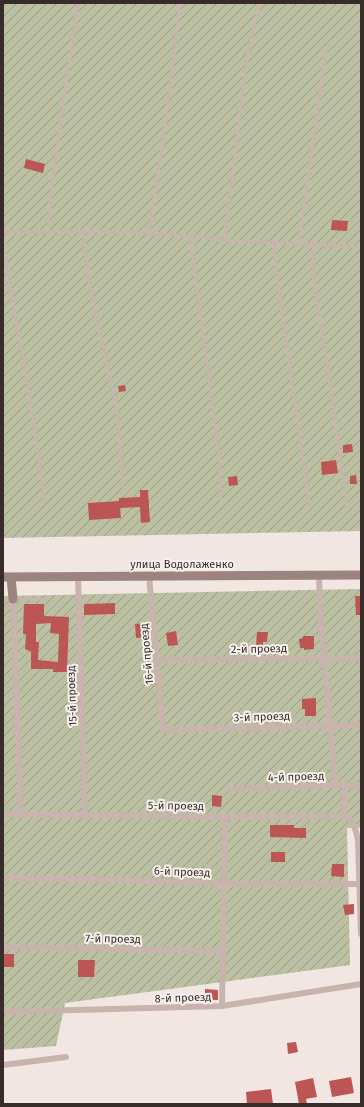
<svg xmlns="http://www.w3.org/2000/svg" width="364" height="1107" font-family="'Fira Sans',sans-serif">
	<defs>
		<pattern id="garden-furrows" width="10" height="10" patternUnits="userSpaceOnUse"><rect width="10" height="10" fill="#bcc0a2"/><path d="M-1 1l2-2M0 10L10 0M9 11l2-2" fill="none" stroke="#9a9c84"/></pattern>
	</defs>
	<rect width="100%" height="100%" fill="#f1e6e1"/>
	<path fill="url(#garden-furrows)" d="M 3,3 L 361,3 L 361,531 L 3,538 Z
		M 361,589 L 361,828 L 347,828 L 350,965 L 65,1003 L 56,1046 L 3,1050 L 3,596 Z"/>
	<path fill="#bc5654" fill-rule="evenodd" d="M 26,159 L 45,164 L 43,173 L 24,168 Z
		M 332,220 L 348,221 L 347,231 L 331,230 Z
		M 125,385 L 126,391 L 119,392 L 118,386 Z
		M 352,444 L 353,452 L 343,453 L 343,445 Z
		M 336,460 L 338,473 L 322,475 L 321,462 Z
		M 356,475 L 357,484 L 350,484 L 350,476 Z
		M 237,476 L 238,485 L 229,486 L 228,477 Z
		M 140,490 L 148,490 L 150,522 L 141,523 L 140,507 L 120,508 L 121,518 L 89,520 L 88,503 L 119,501 L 119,498 L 140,497 Z
		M 355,596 L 361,596 L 361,615 L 356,615 Z
		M 115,603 L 115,614 L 84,615 L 84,604 Z
		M 24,604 L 44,604 L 44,616 L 69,617 L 67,672 L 53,672 L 53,669 L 31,669 L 31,652 L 25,649 L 26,634 L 23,634 ZM 51,623 L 50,633 L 59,634 L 58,662 L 38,660 L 39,642 L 36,642 L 36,624 Z
		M 146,623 L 148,637 L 136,638 L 135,624 Z
		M 176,631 L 178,645 L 168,646 L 166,633 Z
		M 257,632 L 268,632 L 267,642 L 263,642 L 263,645 L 256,645 Z
		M 303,636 L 314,636 L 314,649 L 304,650 L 304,648 L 300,648 L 299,639 L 303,638 Z
		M 316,698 L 316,716 L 305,716 L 305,709 L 302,709 L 302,699 Z
		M 212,795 L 222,796 L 221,807 L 212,806 Z
		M 270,825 L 294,825 L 294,828 L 306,828 L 306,838 L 270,837 Z
		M 271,852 L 285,852 L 285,862 L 271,862 Z
		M 332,864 L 344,864 L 344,877 L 331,876 Z
		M 354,904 L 354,914 L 345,915 L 343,905 Z
		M 4,954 L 14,954 L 14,967 L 4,967 Z
		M 78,960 L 95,960 L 94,977 L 78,977 Z
		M 205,989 L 218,990 L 218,1000 L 205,1000 Z
		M 296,1042 L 298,1052 L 288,1054 L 287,1043 Z
		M 351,1077 L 354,1093 L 332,1097 L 329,1081 Z
		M 313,1078 L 317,1097 L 306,1099 L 307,1104 L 299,1104 L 295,1082 Z
		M 271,1089 L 273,1104 L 247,1104 L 246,1092 Z"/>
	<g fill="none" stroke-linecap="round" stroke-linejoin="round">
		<path stroke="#c9b4ad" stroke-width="3" d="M 48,231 L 52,181 L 78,3
			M 83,231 L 90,287 L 117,410 L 123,486
			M 3,232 L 83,231 L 149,233 L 190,236 L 224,240 L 361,247
			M 149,233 L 166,119 L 180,3
			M 190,236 L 219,455 L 221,499
			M 224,240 L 248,51 L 259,7
			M 3,243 C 16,330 36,415 44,502
			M 273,243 C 283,332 299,419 309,508
			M 299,244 L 325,55 L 330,44
			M 313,244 L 314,286 L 324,342 L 347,506
			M 14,599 L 41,599
			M 3,607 L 14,607"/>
		<path stroke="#c9b4ad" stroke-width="6" d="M 319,575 L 320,610 L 335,785
			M 149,576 L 163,730 L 361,725
			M 78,577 L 85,815
			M 13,599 L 21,815
			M 158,660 L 361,658
			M 231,789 L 335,785 L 361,786
			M 3,814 L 225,817 L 344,816 C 354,820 356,831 358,840 L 361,934
			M 344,816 L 345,786
			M 3,878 L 89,879 L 224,884 L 360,884
			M 3,947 L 222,951
			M 222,1006 L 225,817
			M 3,1012 L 222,1006 L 361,984
			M 3,1065 L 66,1057"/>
		<path stroke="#9d837f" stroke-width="9" d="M 3,577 L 361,575
			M 11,577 L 13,599"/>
	</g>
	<g text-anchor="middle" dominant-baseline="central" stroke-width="4" stroke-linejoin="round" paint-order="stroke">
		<g font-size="11" fill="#382c2b" stroke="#f9f1ed">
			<text x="182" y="564">улица Водолаженко</text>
			<text transform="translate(259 649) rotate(-1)">2-й проезд</text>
			<text transform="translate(147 654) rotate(-95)">16-й проезд</text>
			<text transform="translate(72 696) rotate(-92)">15-й проезд</text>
			<text transform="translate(262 717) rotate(-2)">3-й проезд</text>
			<text transform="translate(296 777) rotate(-2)">4-й проезд</text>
			<text transform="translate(176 806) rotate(1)">5-й проезд</text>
			<text transform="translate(182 872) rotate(2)">6-й проезд</text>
			<text transform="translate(113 939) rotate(1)">7-й проезд</text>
			<text transform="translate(183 998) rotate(-2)">8-й проезд</text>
		</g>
	</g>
	<rect width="364" height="1107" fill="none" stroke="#382c2b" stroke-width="8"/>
</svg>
